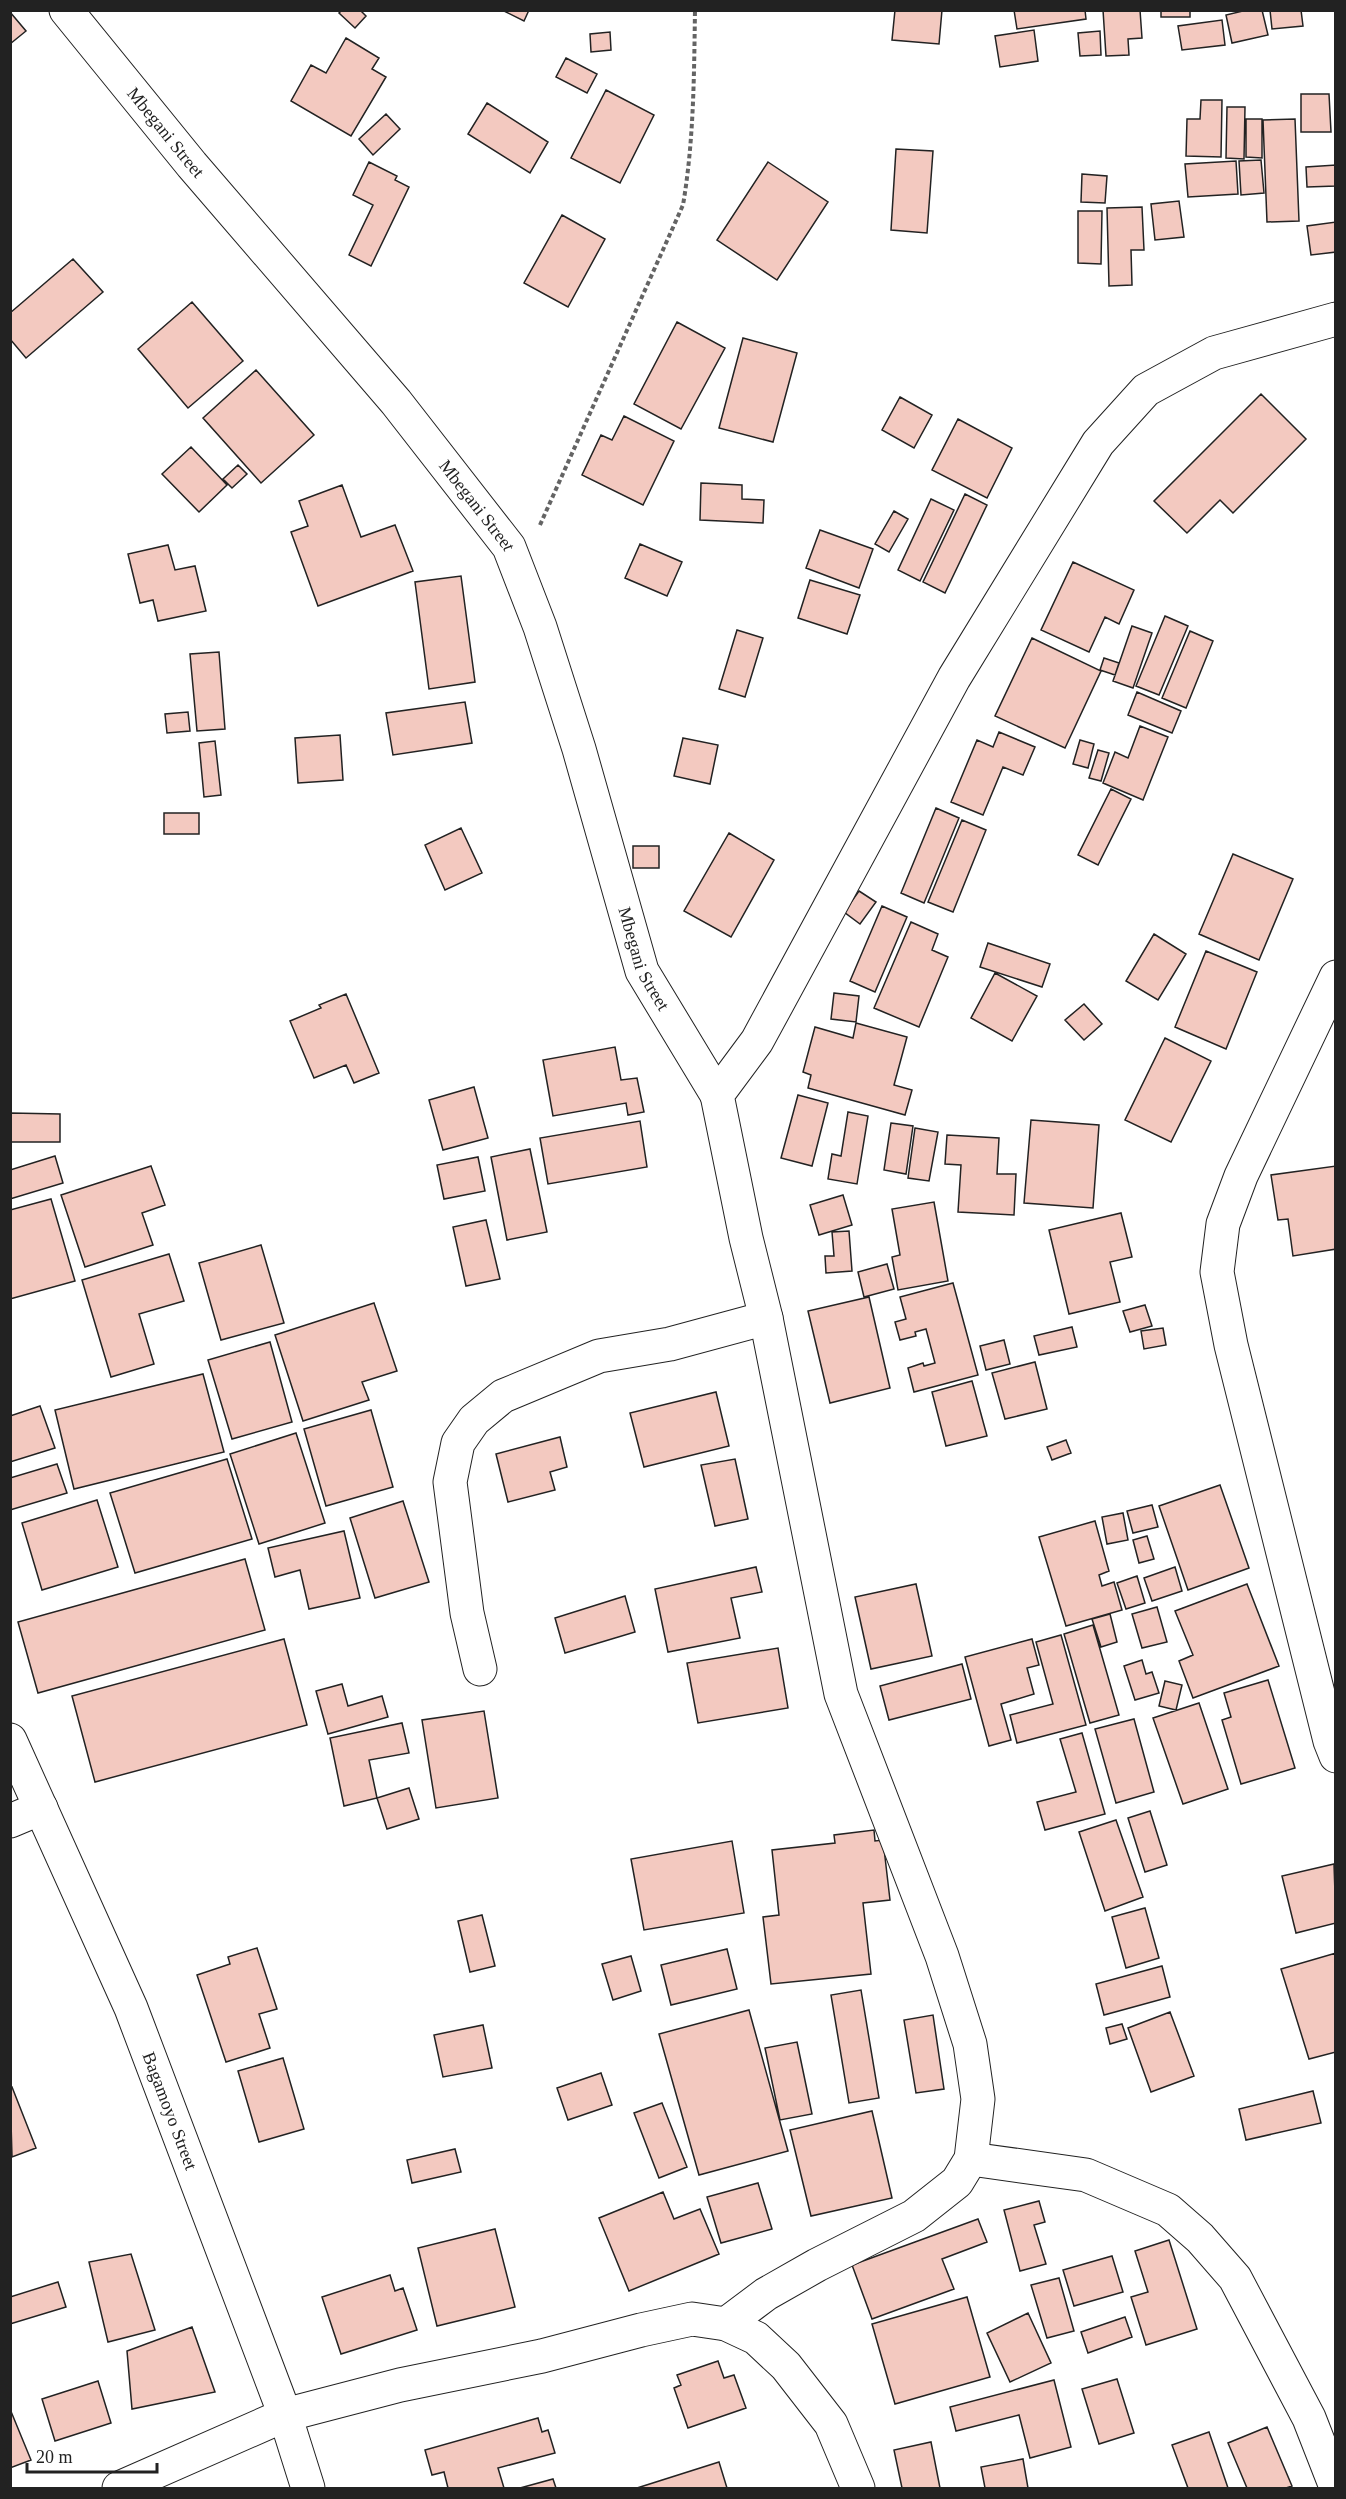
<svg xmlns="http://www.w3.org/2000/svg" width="1346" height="2499" font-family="'Times New Roman',serif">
	<rect width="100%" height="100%" fill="#fff"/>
	<path fill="#f3c9c0" stroke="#222" stroke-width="1.5" d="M 342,10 L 360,10 L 366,16 L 355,28 L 339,13 Z
		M 502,10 L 529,10 L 524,21 Z
		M 895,10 L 942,10 L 939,44 L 892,40 Z
		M 1014,10 L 1085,10 L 1086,19 L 1017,29 Z
		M 1103,10 L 1140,10 L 1142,38 L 1128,39 L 1129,55 L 1106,56 Z
		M 1161,10 L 1190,10 L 1190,17 L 1161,17 Z
		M 1247,10 L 1262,10 L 1268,35 L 1232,43 L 1226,15 Z
		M 1270,10 L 1301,10 L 1303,26 L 1272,29 Z
		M 10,12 L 26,31 L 10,44 Z
		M 1222,20 L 1225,45 L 1182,50 L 1178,26 Z
		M 1034,30 L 1038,61 L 1000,67 L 995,36 Z
		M 1100,31 L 1101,55 L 1080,56 L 1078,33 Z
		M 610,32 L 611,50 L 591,52 L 590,34 Z
		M 346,38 L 379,58 L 372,69 L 386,77 L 351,136 L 291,101 L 311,65 L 326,73 Z
		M 566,58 L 597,74 L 587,93 L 556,77 Z
		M 606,90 L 654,115 L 620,183 L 571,158 Z
		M 1301,94 L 1329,94 L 1331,132 L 1301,132 Z
		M 1201,100 L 1222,100 L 1221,157 L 1186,156 L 1187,119 L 1200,119 Z
		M 487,103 L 548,142 L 530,173 L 468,134 Z
		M 1227,107 L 1245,107 L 1244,159 L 1226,158 Z
		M 386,114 L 400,129 L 373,155 L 359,139 Z
		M 1246,119 L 1262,119 L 1262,158 L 1246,157 Z
		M 1295,119 L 1299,221 L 1267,222 L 1263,120 Z
		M 896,149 L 933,151 L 927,233 L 891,230 Z
		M 1261,160 L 1264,193 L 1241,195 L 1239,161 Z
		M 1236,161 L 1238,194 L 1188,197 L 1185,164 Z
		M 369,162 L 397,176 L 395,180 L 409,187 L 371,266 L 349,255 L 373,205 L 353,195 Z
		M 768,162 L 828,202 L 777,280 L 717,240 Z
		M 1336,165 L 1336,186 L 1307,187 L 1306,167 Z
		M 1082,174 L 1107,176 L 1105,203 L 1081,202 Z
		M 1179,201 L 1184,237 L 1155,240 L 1151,204 Z
		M 1142,207 L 1144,250 L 1131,250 L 1132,285 L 1109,286 L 1107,208 Z
		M 1078,211 L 1102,211 L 1101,264 L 1078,263 Z
		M 562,215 L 605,239 L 568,307 L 524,283 Z
		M 1336,222 L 1336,252 L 1311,255 L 1307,226 Z
		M 73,259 L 103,292 L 26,358 L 10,339 L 10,313 Z
		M 192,302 L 243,361 L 188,408 L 138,349 Z
		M 677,322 L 725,348 L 681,429 L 634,404 Z
		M 743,338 L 797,353 L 773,442 L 719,428 Z
		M 256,370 L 314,435 L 261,483 L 203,418 Z
		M 1261,394 L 1306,439 L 1233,513 L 1220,500 L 1187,533 L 1154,501 Z
		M 900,397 L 932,415 L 914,448 L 882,430 Z
		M 624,416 L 674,441 L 643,505 L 582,475 L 601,435 L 612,440 Z
		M 958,419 L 1012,448 L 987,498 L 932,470 Z
		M 191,447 L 227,485 L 199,512 L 162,474 Z
		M 238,465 L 247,474 L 232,488 L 223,479 Z
		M 701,483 L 742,485 L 742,499 L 764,500 L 763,523 L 700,520 Z
		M 342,485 L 361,537 L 395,525 L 413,571 L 318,606 L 291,532 L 308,526 L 299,501 Z
		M 965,494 L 987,505 L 945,593 L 923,582 Z
		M 931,499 L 954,510 L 920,581 L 898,570 Z
		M 894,511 L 908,519 L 889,552 L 875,544 Z
		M 820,530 L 873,549 L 859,588 L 806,568 Z
		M 640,544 L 682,562 L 667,596 L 625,578 Z
		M 168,545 L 175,570 L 195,566 L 206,611 L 158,621 L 153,600 L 140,603 L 128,554 Z
		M 1073,562 L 1134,590 L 1119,624 L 1105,617 L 1089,652 L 1041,630 Z
		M 461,576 L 475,682 L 429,689 L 415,582 Z
		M 810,580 L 860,595 L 847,634 L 798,618 Z
		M 1165,616 L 1188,626 L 1159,695 L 1136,686 Z
		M 1132,626 L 1152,633 L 1133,688 L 1113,681 Z
		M 737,630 L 763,638 L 745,697 L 719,689 Z
		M 1190,631 L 1213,641 L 1186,708 L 1162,698 Z
		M 1032,638 L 1101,671 L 1065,748 L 995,716 Z
		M 219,652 L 225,729 L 197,731 L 190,654 Z
		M 1104,658 L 1119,663 L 1115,675 L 1100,670 Z
		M 1137,692 L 1181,711 L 1172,733 L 1128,715 Z
		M 465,702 L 472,743 L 393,755 L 386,713 Z
		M 188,712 L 190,731 L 167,733 L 165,714 Z
		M 1140,726 L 1168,737 L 1143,800 L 1103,783 L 1115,752 L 1128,758 Z
		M 999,732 L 1035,747 L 1023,775 L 1003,767 L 983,815 L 951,802 L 977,740 L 993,747 Z
		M 340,735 L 343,780 L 298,783 L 295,738 Z
		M 683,738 L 718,745 L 710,784 L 674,776 Z
		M 1080,740 L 1094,744 L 1088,768 L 1073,764 Z
		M 215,741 L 221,795 L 204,797 L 199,743 Z
		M 1098,750 L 1109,753 L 1101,781 L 1089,778 Z
		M 1111,789 L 1131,799 L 1098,865 L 1078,855 Z
		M 936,808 L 959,818 L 924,903 L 901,893 Z
		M 164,813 L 199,813 L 199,834 L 164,834 Z
		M 962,820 L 986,830 L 953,912 L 928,902 Z
		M 461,828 L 482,873 L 445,890 L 425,845 Z
		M 729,833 L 774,860 L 731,937 L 684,911 Z
		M 633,846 L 659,846 L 659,868 L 633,868 Z
		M 1233,854 L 1293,879 L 1259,960 L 1199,934 Z
		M 859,891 L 876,902 L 860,924 L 844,912 Z
		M 882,906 L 907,917 L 875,992 L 850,981 Z
		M 911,922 L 938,934 L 932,950 L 948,957 L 919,1027 L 874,1008 Z
		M 1154,934 L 1186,954 L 1158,1000 L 1126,981 Z
		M 988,943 L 1050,964 L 1042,987 L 980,967 Z
		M 1206,951 L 1257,972 L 1226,1049 L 1175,1027 Z
		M 995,973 L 1037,996 L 1012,1041 L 971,1018 Z
		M 834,993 L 859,996 L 856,1022 L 831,1019 Z
		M 346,994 L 379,1073 L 354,1083 L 346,1065 L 314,1078 L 290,1021 L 321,1008 L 319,1005 Z
		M 1084,1004 L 1102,1024 L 1084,1040 L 1065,1020 Z
		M 856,1023 L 907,1037 L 894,1085 L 912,1090 L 905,1115 L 808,1088 L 811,1075 L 803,1072 L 815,1027 L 853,1038 Z
		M 1165,1038 L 1211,1061 L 1171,1142 L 1125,1120 Z
		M 615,1047 L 621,1080 L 637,1078 L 644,1112 L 628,1115 L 626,1103 L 553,1116 L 543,1060 Z
		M 474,1087 L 488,1138 L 443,1150 L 429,1100 Z
		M 798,1095 L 828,1103 L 812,1166 L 781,1158 Z
		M 848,1112 L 868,1116 L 857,1184 L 828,1179 L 832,1154 L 841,1156 Z
		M 10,1113 L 60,1114 L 60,1142 L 10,1142 Z
		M 1031,1120 L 1099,1125 L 1093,1208 L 1024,1203 Z
		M 640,1121 L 647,1167 L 548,1184 L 540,1138 Z
		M 891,1123 L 913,1126 L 906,1174 L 884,1170 Z
		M 915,1128 L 938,1132 L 929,1181 L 908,1178 Z
		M 947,1135 L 999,1138 L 997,1174 L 1016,1174 L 1014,1215 L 958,1212 L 961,1165 L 945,1164 Z
		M 530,1149 L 547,1232 L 507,1240 L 491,1157 Z
		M 55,1156 L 63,1183 L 10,1199 L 10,1170 Z
		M 478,1157 L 485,1191 L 444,1199 L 437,1165 Z
		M 151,1166 L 165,1205 L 142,1213 L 153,1245 L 85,1267 L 61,1195 Z
		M 1336,1166 L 1336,1249 L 1293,1256 L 1288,1219 L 1278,1220 L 1271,1175 Z
		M 843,1195 L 852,1225 L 819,1235 L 810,1205 Z
		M 51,1199 L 75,1281 L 10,1299 L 10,1210 Z
		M 934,1202 L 948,1281 L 898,1290 L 892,1257 L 900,1255 L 892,1209 Z
		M 1121,1213 L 1132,1257 L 1110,1262 L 1120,1302 L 1069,1314 L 1049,1230 Z
		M 486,1220 L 500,1279 L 466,1286 L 453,1227 Z
		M 849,1231 L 852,1271 L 826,1273 L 825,1256 L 834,1256 L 832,1232 Z
		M 261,1245 L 284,1323 L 221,1340 L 199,1263 Z
		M 169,1254 L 184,1301 L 139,1314 L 154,1364 L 111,1377 L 82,1280 Z
		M 887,1264 L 894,1289 L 864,1297 L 858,1272 Z
		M 953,1283 L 978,1375 L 914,1392 L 908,1368 L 923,1363 L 924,1366 L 935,1363 L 926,1329 L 915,1332 L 916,1336 L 900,1340 L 895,1322 L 906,1319 L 900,1297 Z
		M 869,1297 L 890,1388 L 830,1403 L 808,1311 Z
		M 374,1303 L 397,1371 L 362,1382 L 369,1400 L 303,1421 L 275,1335 Z
		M 1145,1305 L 1152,1326 L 1130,1332 L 1123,1311 Z
		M 1072,1327 L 1077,1347 L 1039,1355 L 1034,1336 Z
		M 1163,1328 L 1166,1345 L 1144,1349 L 1141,1331 Z
		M 1004,1340 L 1010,1364 L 986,1370 L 980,1346 Z
		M 270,1342 L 292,1422 L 232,1439 L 208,1360 Z
		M 1035,1362 L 1047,1409 L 1005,1419 L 992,1373 Z
		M 203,1374 L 224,1452 L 74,1489 L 55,1410 Z
		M 972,1381 L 987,1436 L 946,1446 L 932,1392 Z
		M 716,1392 L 729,1446 L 644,1467 L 630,1413 Z
		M 40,1406 L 55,1448 L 10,1462 L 10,1416 Z
		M 371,1410 L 393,1487 L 326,1506 L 304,1429 Z
		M 296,1433 L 325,1523 L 259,1544 L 230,1454 Z
		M 560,1437 L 567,1467 L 550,1472 L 555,1490 L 508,1502 L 496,1454 Z
		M 1066,1440 L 1071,1453 L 1052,1460 L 1047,1447 Z
		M 227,1459 L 252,1539 L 135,1573 L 110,1493 Z
		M 735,1459 L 748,1519 L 715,1526 L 701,1465 Z
		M 57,1464 L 67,1493 L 10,1510 L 10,1478 Z
		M 1220,1485 L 1249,1568 L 1188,1590 L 1159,1506 Z
		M 97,1500 L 118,1567 L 42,1590 L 22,1523 Z
		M 403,1501 L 429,1582 L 375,1598 L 350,1518 Z
		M 1152,1505 L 1158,1527 L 1133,1533 L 1127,1511 Z
		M 1123,1513 L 1128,1540 L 1107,1544 L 1102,1517 Z
		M 1095,1521 L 1109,1571 L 1099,1575 L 1102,1586 L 1114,1582 L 1122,1610 L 1066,1626 L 1039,1537 Z
		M 344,1531 L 360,1598 L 309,1609 L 300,1570 L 275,1577 L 268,1548 Z
		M 1147,1536 L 1154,1559 L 1139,1563 L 1133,1540 Z
		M 245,1559 L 265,1630 L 38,1693 L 18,1622 Z
		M 756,1567 L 762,1592 L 731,1598 L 740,1638 L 668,1652 L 655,1589 Z
		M 1175,1567 L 1182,1591 L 1152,1601 L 1144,1578 Z
		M 1137,1576 L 1145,1603 L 1126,1609 L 1117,1583 Z
		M 916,1584 L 932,1656 L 871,1669 L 855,1597 Z
		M 1247,1584 L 1279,1666 L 1193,1698 L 1179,1661 L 1193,1655 L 1175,1611 Z
		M 625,1596 L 635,1632 L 565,1653 L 555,1618 Z
		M 1157,1607 L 1167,1642 L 1142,1648 L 1132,1614 Z
		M 1110,1614 L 1117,1642 L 1101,1647 L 1092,1619 Z
		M 1093,1625 L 1119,1715 L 1090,1723 L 1064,1634 Z
		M 1061,1635 L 1086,1725 L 1017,1743 L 1010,1715 L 1053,1704 L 1036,1642 Z
		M 284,1639 L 307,1725 L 95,1782 L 72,1696 Z
		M 1032,1639 L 1039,1665 L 1027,1668 L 1034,1694 L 1001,1704 L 1011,1740 L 989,1746 L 965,1657 Z
		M 778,1648 L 788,1708 L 698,1723 L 687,1663 Z
		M 1142,1660 L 1146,1674 L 1152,1672 L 1159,1693 L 1135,1700 L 1124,1666 Z
		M 962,1664 L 971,1699 L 889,1720 L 880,1686 Z
		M 1268,1680 L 1295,1768 L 1241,1784 L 1222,1720 L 1231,1717 L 1224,1693 Z
		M 1165,1681 L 1182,1685 L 1176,1710 L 1159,1706 Z
		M 342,1684 L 348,1706 L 382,1696 L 388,1717 L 328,1734 L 316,1691 Z
		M 1199,1703 L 1228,1789 L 1183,1804 L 1153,1718 Z
		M 484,1711 L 498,1798 L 436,1808 L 422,1720 Z
		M 1134,1719 L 1154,1792 L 1116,1803 L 1095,1729 Z
		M 402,1723 L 409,1753 L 369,1760 L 377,1798 L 344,1806 L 330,1738 Z
		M 1082,1733 L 1105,1814 L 1045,1830 L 1037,1802 L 1076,1792 L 1060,1739 Z
		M 409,1788 L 419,1819 L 387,1829 L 377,1798 Z
		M 1150,1811 L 1167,1865 L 1145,1872 L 1128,1818 Z
		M 1116,1820 L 1143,1897 L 1105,1911 L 1079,1832 Z
		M 874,1830 L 875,1841 L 883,1840 L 890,1900 L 863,1903 L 871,1974 L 771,1984 L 763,1917 L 779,1915 L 772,1850 L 835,1843 L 834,1835 Z
		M 732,1841 L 744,1913 L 644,1930 L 631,1859 Z
		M 1334,1864 L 1336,1923 L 1296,1933 L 1282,1876 Z
		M 1145,1908 L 1159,1958 L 1126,1968 L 1112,1917 Z
		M 482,1915 L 495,1966 L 470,1972 L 458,1921 Z
		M 257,1948 L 277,2009 L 259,2014 L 270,2048 L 226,2062 L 197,1975 L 230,1964 L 228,1957 Z
		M 727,1949 L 737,1989 L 671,2005 L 661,1965 Z
		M 1336,1953 L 1336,2052 L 1309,2059 L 1281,1969 Z
		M 631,1956 L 641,1991 L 613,2000 L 602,1964 Z
		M 1162,1966 L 1170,1997 L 1104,2015 L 1096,1984 Z
		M 861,1990 L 879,2098 L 849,2103 L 831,1995 Z
		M 749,2010 L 788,2151 L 699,2175 L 659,2034 Z
		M 1170,2012 L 1194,2076 L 1151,2092 L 1128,2028 Z
		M 933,2015 L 944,2089 L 916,2093 L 904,2020 Z
		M 1122,2024 L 1127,2039 L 1110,2044 L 1106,2028 Z
		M 483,2025 L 492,2068 L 443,2077 L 434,2035 Z
		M 797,2042 L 812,2114 L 780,2120 L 765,2048 Z
		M 283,2058 L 304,2129 L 259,2142 L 238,2071 Z
		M 601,2073 L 612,2105 L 568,2120 L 557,2088 Z
		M 12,2087 L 36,2148 L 12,2157 L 10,2088 Z
		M 1313,2091 L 1321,2123 L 1246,2140 L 1239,2109 Z
		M 662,2103 L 687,2167 L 659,2178 L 634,2113 Z
		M 872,2111 L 892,2198 L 811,2216 L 790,2130 Z
		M 455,2149 L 461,2172 L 412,2183 L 407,2160 Z
		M 758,2183 L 772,2229 L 721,2243 L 707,2197 Z
		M 663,2192 L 674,2219 L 700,2209 L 719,2254 L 629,2291 L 599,2218 Z
		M 1039,2201 L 1045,2222 L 1034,2225 L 1046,2264 L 1020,2271 L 1004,2210 Z
		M 978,2219 L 987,2242 L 942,2259 L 954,2289 L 872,2319 L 852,2265 Z
		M 495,2229 L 515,2307 L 437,2326 L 418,2248 Z
		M 1169,2240 L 1197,2329 L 1146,2345 L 1131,2297 L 1148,2292 L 1135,2251 Z
		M 131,2254 L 155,2330 L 108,2342 L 89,2262 Z
		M 1112,2256 L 1123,2292 L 1074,2306 L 1063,2270 Z
		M 390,2275 L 395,2291 L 403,2288 L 417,2330 L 341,2354 L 322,2297 Z
		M 1059,2278 L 1074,2331 L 1047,2338 L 1031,2285 Z
		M 58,2282 L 66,2307 L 10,2324 L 10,2297 Z
		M 967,2297 L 990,2377 L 895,2404 L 872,2324 Z
		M 1028,2313 L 1051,2363 L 1010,2382 L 987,2333 Z
		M 1125,2317 L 1132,2337 L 1088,2353 L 1081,2332 Z
		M 192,2327 L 215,2392 L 132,2409 L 127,2351 Z
		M 718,2361 L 724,2378 L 734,2375 L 746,2408 L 688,2428 L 674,2388 L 681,2385 L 677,2375 Z
		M 1117,2379 L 1134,2433 L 1099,2444 L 1082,2389 Z
		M 1054,2380 L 1071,2447 L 1030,2458 L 1019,2415 L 956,2431 L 950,2407 Z
		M 98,2381 L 111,2423 L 55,2441 L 42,2399 Z
		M 10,2409 L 31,2460 L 10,2468 Z
		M 538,2418 L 542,2432 L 548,2430 L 555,2453 L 498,2468 L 504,2488 L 448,2488 L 444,2472 L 432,2475 L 425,2450 Z
		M 1267,2427 L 1292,2486 L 1286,2488 L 1247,2488 L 1228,2443 Z
		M 1209,2432 L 1228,2488 L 1188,2488 L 1172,2445 Z
		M 931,2442 L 940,2488 L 902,2488 L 894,2450 Z
		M 1023,2459 L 1028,2488 L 985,2488 L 981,2467 Z
		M 719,2462 L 727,2488 L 637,2488 Z
		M 553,2479 L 556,2488 L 520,2488 Z"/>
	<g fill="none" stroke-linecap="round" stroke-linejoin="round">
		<defs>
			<g id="minor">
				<path id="s1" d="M 66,10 L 192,165 L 396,402 L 509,547 L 540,627 L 579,749 L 642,971 L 717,1095"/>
				<path d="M 1336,977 L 1241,1176 L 1223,1224 L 1217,1272 L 1231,1345 L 1330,1741 L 1336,1756"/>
				<path d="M 480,1669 L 467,1613 L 450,1482 L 458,1443 L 474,1420 L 503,1396 L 599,1356 L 670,1344 L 766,1318"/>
				<path id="s2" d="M 10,1740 L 131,2008 L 285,2415 L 308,2488"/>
				<path d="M 10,1821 L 41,1808"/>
				<path d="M 971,2159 L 1086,2175 L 1168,2210 L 1200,2238 L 1235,2278 L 1309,2418 L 1336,2487"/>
				<path d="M 726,2324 L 766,2294 L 817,2265 L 914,2216 L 957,2182 L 971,2159 L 978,2099 L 970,2044 L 942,1956 L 841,1694 L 766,1318 L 746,1238 L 717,1095 L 757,1041 L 954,678 L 1098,443 L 1146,390 L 1214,353 L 1336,319"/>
				<path d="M 119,2488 L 285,2415 L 400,2385 L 542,2356 L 641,2330 L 692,2319 L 726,2324 L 756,2338 L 786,2366 L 831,2424 L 858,2488"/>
			</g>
		</defs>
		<use href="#minor" stroke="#222" stroke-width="35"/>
		<path stroke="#646464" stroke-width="4" stroke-dasharray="4.5 3" stroke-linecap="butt" d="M 540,525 L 683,205 C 694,140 694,75 695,10"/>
		<use href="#minor" stroke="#fff" stroke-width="33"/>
	</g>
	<g text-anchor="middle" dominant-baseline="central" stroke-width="4.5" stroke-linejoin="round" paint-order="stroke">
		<g font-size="18" fill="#222" stroke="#fff">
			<text stroke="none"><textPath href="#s1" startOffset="158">Mbegani Street</textPath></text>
			<text stroke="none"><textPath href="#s1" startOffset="644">Mbegani Street</textPath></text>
			<text stroke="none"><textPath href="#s1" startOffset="1130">Mbegani Street</textPath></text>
			<text stroke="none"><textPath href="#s2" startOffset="404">Bagamoyo Street</textPath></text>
		</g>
	</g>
	<rect width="1346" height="2499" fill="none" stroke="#222222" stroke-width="24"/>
	<path d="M27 2463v9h130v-9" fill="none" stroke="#222222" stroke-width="3"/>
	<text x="36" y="2463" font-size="18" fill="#222222" stroke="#ffffff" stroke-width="4.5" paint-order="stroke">20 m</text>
</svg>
